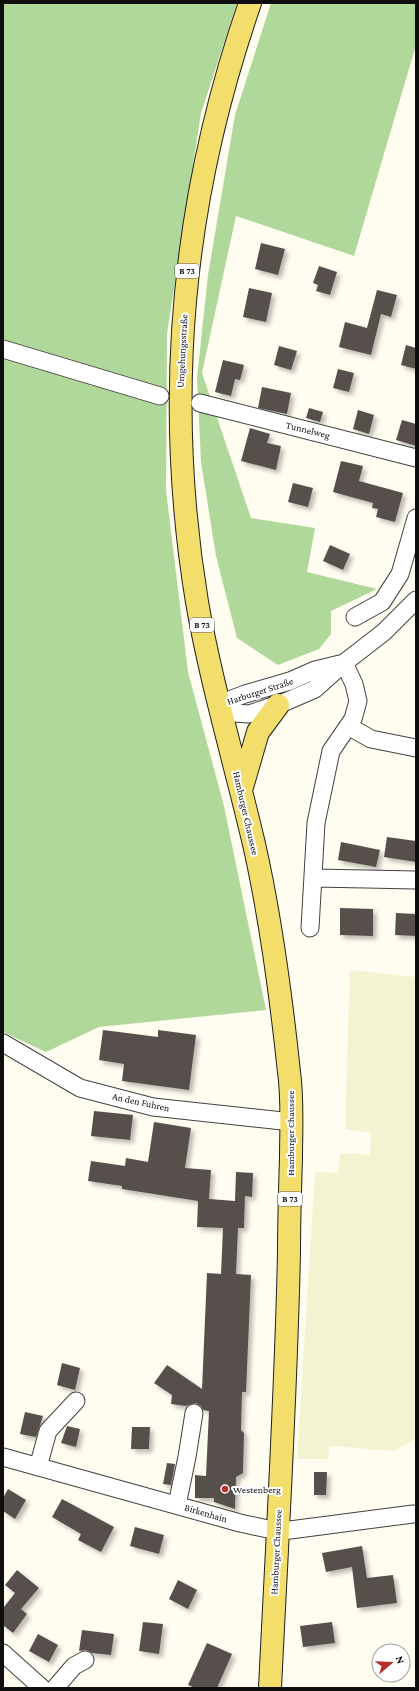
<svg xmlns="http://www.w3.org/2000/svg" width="419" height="1691" font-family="'Crimson Pro',serif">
	<defs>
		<filter id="shadow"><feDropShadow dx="3.5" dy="3.5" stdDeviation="2" flood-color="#0004"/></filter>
	</defs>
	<rect width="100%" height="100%" fill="#fefdf0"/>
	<path fill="#f4f3d1" d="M 350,970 L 416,977 L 416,1438 L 395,1451 L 330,1446 L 328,1459 L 297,1459 L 315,1172 L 338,1173 L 340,1153 L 370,1155 L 371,1133 L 345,1129 Z"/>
	<path fill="#b1d89b" d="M 3,3 L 237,3 L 201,113 L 167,334 L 166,490 L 188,672 L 224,806 L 266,1010 L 99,1027 L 46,1052 L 3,1032 Z
		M 271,3 L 416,3 L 416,45 L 354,256 L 236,216 L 202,373 L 251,518 L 315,528 L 307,572 L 377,589 L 331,611 L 331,634 L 319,649 L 278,665 L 237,638 L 216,556 L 201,462 L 197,378 L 208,275 L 235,115 Z"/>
	<path fill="#57504b" filter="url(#shadow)" d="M 261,243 L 285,249 L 278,275 L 255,269 Z
		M 319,266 L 337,272 L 330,295 L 316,291 L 318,285 L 313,283 Z
		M 249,288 L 272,293 L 266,322 L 243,317 Z
		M 377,290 L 397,295 L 391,317 L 381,314 L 371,355 L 339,347 L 345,322 L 367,328 Z
		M 406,345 L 416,348 L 416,369 L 401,365 Z
		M 279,346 L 297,351 L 291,370 L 274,365 Z
		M 223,360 L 244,365 L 240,380 L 235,379 L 231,396 L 215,392 Z
		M 338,369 L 354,373 L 349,392 L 333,388 Z
		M 262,387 L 291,393 L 287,414 L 258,408 Z
		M 309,408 L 323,412 L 320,422 L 306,418 Z
		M 358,410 L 374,415 L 369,434 L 353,429 Z
		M 402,420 L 416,424 L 416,446 L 396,440 Z
		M 250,428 L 270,434 L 267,443 L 281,446 L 276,470 L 241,461 Z
		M 341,461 L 363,466 L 359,481 L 403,493 L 395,522 L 376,517 L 378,509 L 372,508 L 373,503 L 333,492 Z
		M 293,483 L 313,488 L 308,507 L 288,502 Z
		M 330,545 L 350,554 L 343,570 L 323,561 Z
		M 387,837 L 416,841 L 416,862 L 384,857 Z
		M 341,842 L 380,850 L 376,867 L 338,860 Z
		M 340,908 L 373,909 L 373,936 L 340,935 Z
		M 396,913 L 416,914 L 416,936 L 395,935 Z
		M 103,1030 L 158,1037 L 158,1030 L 196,1035 L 189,1090 L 122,1081 L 124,1064 L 99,1060 Z
		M 94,1111 L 133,1115 L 130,1140 L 91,1136 Z
		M 154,1122 L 191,1128 L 185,1168 L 211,1170 L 209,1199 L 235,1201 L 236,1172 L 253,1173 L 252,1197 L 245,1196 L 244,1228 L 238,1228 L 236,1274 L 251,1275 L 246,1392 L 242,1392 L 241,1430 L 244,1433 L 243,1473 L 236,1477 L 235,1509 L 214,1502 L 214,1498 L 195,1498 L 195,1475 L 206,1476 L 209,1411 L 203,1410 L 201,1406 L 196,1403 L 191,1404 L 186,1406 L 171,1404 L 172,1395 L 154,1383 L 167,1365 L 202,1389 L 207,1273 L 221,1274 L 223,1228 L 197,1227 L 198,1201 L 122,1189 L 122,1186 L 88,1181 L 91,1161 L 125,1166 L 126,1158 L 148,1162 Z
		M 62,1363 L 80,1368 L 75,1390 L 57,1385 Z
		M 25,1412 L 43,1416 L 36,1437 L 20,1434 Z
		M 67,1426 L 80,1429 L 76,1447 L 61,1443 Z
		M 132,1427 L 150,1427 L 149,1449 L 131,1449 Z
		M 167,1463 L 175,1464 L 171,1485 L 163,1484 Z
		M 314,1472 L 327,1472 L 326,1495 L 314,1495 Z
		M 8,1489 L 26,1500 L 15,1519 L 3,1511 L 3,1498 Z
		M 62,1499 L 114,1527 L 101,1552 L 78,1540 L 81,1534 L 52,1517 Z
		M 135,1527 L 164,1535 L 159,1554 L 130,1546 Z
		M 362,1546 L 367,1578 L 393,1575 L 397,1603 L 357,1608 L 352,1567 L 326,1572 L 322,1553 Z
		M 17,1570 L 39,1588 L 21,1609 L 27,1614 L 13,1633 L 3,1625 L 3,1608 L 15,1593 L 5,1585 Z
		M 178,1580 L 197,1590 L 188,1609 L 169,1599 Z
		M 143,1622 L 163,1624 L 159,1654 L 139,1651 Z
		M 332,1622 L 335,1643 L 303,1647 L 300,1626 Z
		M 82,1630 L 114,1634 L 111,1655 L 92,1653 L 86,1650 L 79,1651 Z
		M 38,1634 L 58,1645 L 49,1662 L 29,1651 Z
		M 207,1643 L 232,1654 L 217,1688 L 195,1688 L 188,1685 Z"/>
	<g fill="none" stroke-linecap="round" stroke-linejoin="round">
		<defs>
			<path id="minor" d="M 3,349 L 160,396
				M 200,403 L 416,458
				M 355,617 L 382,602 L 400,574 L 416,518
				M 219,704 L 234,713 L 249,714 L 285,702 L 315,689 L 344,663 L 384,632 L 416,600
				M 219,704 L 245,694 L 290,681 L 315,670 L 344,663
				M 348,726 L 371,739 L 416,748
				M 314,878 L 416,880
				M 310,928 L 316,823 L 331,751 L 353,719 L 358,701 L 354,684 L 344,663
				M 3,1043 L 80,1088 L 153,1107 L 292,1122
				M 3,1457 L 240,1523 L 277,1531 L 290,1530 L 413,1514
				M 38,1467 L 48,1431 L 76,1401
				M 177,1505 L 187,1457 L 194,1413
				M 3,1653 L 42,1688
				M 55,1688 L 74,1666 L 85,1660"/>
			<path id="major" d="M 250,3 C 182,199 163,396 197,602 C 211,683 235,763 254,844 C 271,919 281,996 289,1072 C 293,1100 291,1129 291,1158 C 290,1189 289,1220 289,1252 C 286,1397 277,1543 270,1688
				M 242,787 L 258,732 L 278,705"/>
		</defs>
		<use href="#minor" stroke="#414141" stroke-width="19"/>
		<use href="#major" stroke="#1f1f1f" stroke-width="24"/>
		<use href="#minor" stroke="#fff" stroke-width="17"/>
		<use href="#major" stroke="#f3dd6b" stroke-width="22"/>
	</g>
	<circle fill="#ba2f2b" stroke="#fff" stroke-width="1.5" cx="225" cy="1489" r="4"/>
	<g text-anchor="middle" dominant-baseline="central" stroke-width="4" stroke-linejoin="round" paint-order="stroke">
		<g fill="#fff" stroke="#565656" stroke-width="1">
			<rect x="175" y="264" width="24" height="14" rx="3"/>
			<rect x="190" y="618" width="24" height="14" rx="3"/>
			<rect x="278" y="1192" width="24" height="14" rx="3"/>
		</g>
		<g font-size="9" font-weight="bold" fill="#0e0e0e">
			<text x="187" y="271">B 73</text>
			<text x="202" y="625">B 73</text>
			<text x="290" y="1199">B 73</text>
		</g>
		<g font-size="10" fill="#0e0e0e" stroke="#fff">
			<text transform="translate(182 351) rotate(-87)">Umgehungsstraße</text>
			<text transform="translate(308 430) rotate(14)">Tunnelweg</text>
			<text transform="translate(260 691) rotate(-18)">Harburger Straße</text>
			<text transform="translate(246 813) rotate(77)">Hamburger Chaussee</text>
			<text transform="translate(141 1102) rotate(12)">An den Fuhren</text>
			<text transform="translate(290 1133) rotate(-90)">Hamburger Chaussee</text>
			<text transform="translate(206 1513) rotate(16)">Birkenhain</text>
			<text transform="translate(276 1552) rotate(-87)">Hamburger Chaussee</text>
		</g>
		<g font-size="10" fill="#0e0e0e" stroke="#fff" text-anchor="start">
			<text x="233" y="1489">Westenberg</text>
		</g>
	</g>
	<rect width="419" height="1691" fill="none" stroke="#0e0e0e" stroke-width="8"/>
	<g transform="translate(391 1663) rotate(71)"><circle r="19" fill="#ffffff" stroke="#9f9f9f"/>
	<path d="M0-3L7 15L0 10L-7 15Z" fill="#ba2f2b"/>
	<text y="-6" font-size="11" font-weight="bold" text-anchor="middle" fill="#0e0e0e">N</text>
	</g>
</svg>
